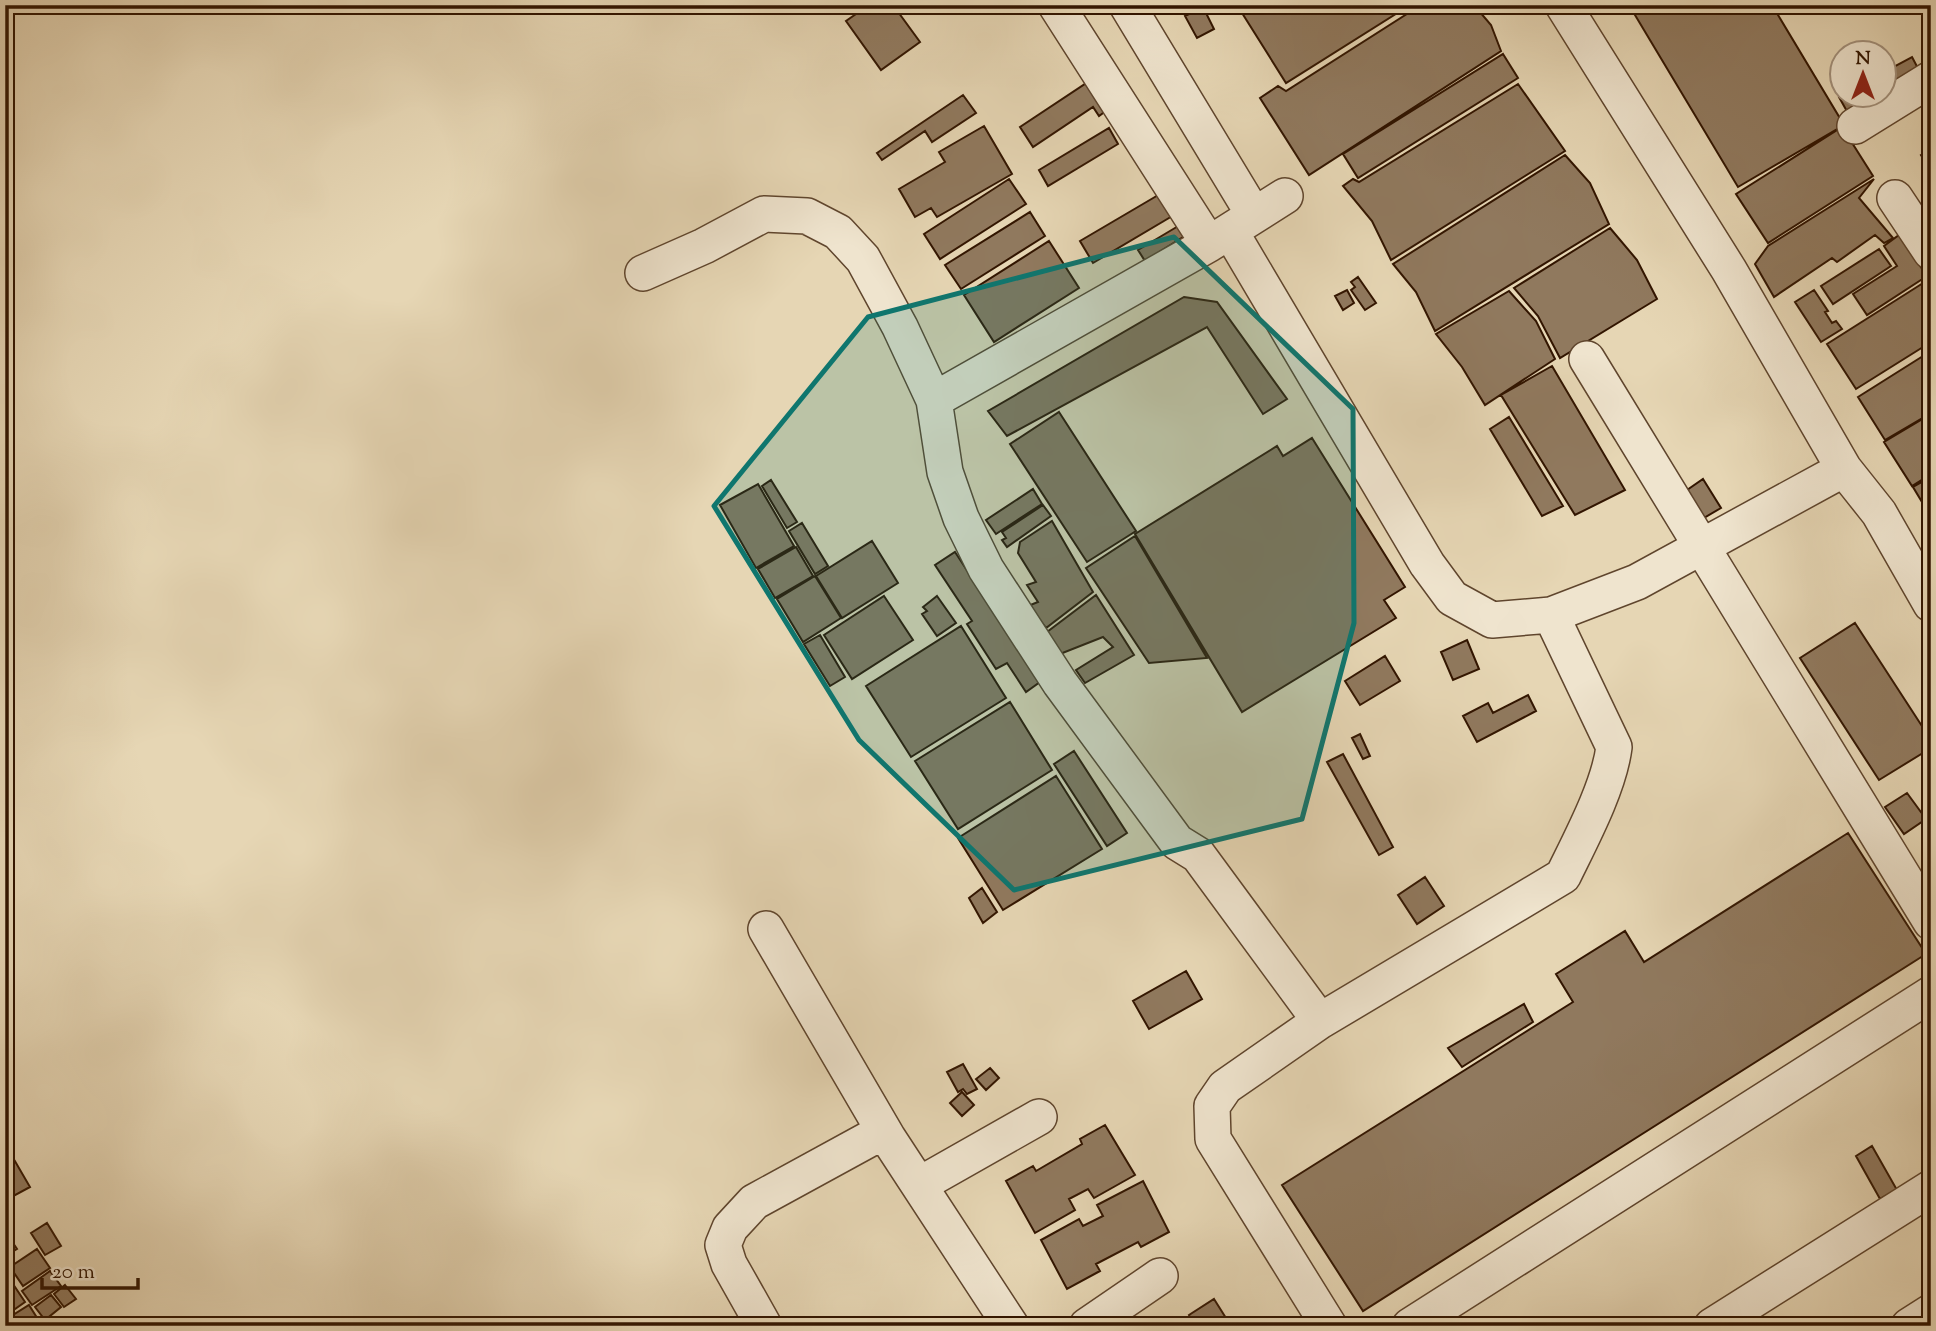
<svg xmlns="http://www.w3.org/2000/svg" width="1936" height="1331" font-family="'Sorts Mill Goudy',serif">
	<rect width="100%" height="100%" fill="#e6d6b4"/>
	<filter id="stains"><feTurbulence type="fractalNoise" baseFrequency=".00286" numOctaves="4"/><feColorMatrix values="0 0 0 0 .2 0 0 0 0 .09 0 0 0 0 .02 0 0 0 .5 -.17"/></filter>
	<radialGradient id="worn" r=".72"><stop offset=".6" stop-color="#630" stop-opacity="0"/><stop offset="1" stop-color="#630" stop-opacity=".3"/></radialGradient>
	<path fill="#90795e" stroke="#321500" stroke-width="2" d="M 869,5 L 893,5 L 920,42 L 881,70 L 846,21 Z
		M 1237,5 L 1410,5 L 1286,83 Z
		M 1421,5 L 1474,5 L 1491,25 L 1501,51 L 1309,175 L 1260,98 L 1278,86 L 1286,91 Z
		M 1629,5 L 1772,5 L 1844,125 L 1738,187 Z
		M 1203,7 L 1214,29 L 1197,38 L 1185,16 Z
		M 1503,54 L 1518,78 L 1358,178 L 1343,154 Z
		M 1912,57 L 1921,74 L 1849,115 L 1839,97 L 1844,94 L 1884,94 L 1884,72 Z
		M 1088,82 L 1107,110 L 1099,116 L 1093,107 L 1033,147 L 1020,127 Z
		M 1518,84 L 1565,151 L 1391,260 L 1372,221 L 1343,186 L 1353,179 L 1359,182 Z
		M 963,95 L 976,113 L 932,142 L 925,131 L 882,160 L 877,153 Z
		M 984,126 L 1012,174 L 937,217 L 931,208 L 915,217 L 899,189 L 945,162 L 939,152 Z
		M 1842,127 L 1873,176 L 1768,243 L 1736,194 Z
		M 1109,128 L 1118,144 L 1048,186 L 1039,170 Z
		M 1931,149 L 1931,171 L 1921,155 Z
		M 1565,155 L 1590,183 L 1609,224 L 1435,331 L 1416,292 L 1393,264 Z
		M 1009,179 L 1026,204 L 940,259 L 924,234 Z
		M 1874,179 L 1859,198 L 1893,238 L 1884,243 L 1875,235 L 1837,262 L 1832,258 L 1774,297 L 1755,264 L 1768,246 Z
		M 1160,194 L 1174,215 L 1093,263 L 1080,241 Z
		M 1030,212 L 1045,236 L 961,289 L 945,265 Z
		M 1185,222 L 1191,232 L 1145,261 L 1138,250 Z
		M 1610,228 L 1637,260 L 1657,299 L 1560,358 L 1538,316 L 1514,288 Z
		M 1899,235 L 1927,276 L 1867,315 L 1853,294 L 1897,266 L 1884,246 Z
		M 1049,241 L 1079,288 L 994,342 L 964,295 Z
		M 1879,249 L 1891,266 L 1833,304 L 1821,286 Z
		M 1358,277 L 1376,303 L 1365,310 L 1351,290 L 1355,287 L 1351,282 Z
		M 1931,278 L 1931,342 L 1856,389 L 1827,344 Z
		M 1347,290 L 1354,303 L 1343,310 L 1335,296 Z
		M 1814,290 L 1828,311 L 1825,312 L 1832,323 L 1836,321 L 1842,329 L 1821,342 L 1795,302 Z
		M 1509,291 L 1536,321 L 1555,359 L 1485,405 L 1462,367 L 1436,334 Z
		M 1184,297 L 1217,302 L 1287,399 L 1263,414 L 1207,327 L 1007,436 L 988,411 Z
		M 1931,351 L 1931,413 L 1885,440 L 1858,397 Z
		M 1552,366 L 1625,490 L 1575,515 L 1501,395 Z
		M 1059,412 L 1136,531 L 1087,562 L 1010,444 Z
		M 1931,414 L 1931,474 L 1912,486 L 1884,442 Z
		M 1509,417 L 1563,506 L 1542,516 L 1490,429 Z
		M 1312,438 L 1405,587 L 1384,600 L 1396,618 L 1242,712 L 1135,534 L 1277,446 L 1283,456 Z
		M 1931,477 L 1931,517 L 1913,487 Z
		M 1703,479 L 1721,508 L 1702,519 L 1687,490 Z
		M 771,480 L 797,522 L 787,528 L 762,486 Z
		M 758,484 L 794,546 L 756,568 L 720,505 Z
		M 1033,489 L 1042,504 L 996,534 L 986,520 Z
		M 1043,505 L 1051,516 L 1007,547 L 1002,540 L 1006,538 L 1002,532 Z
		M 1052,521 L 1093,592 L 1046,628 L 1028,606 L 1038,602 L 1027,585 L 1036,582 L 1018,553 L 1020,542 Z
		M 802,523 L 828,566 L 815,574 L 789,531 Z
		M 1135,536 L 1207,658 L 1149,663 L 1086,568 Z
		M 872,541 L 898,583 L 842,618 L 816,576 Z
		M 796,547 L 813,576 L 775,598 L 758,569 Z
		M 955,552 L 1040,682 L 1026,692 L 1007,663 L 996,669 L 967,624 L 972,621 L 935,565 Z
		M 815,576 L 841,618 L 803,642 L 777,599 Z
		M 1096,595 L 1134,655 L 1085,683 L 1076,670 L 1113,647 L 1103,637 L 1060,654 L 1047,632 Z
		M 884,596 L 913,640 L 852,679 L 824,635 Z
		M 937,596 L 956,623 L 937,636 L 922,614 L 927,611 L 923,607 Z
		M 1855,623 L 1931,740 L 1931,748 L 1879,780 L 1800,658 Z
		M 961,626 L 1006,698 L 911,757 L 866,686 Z
		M 820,635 L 845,677 L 830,686 L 804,644 Z
		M 1467,640 L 1479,669 L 1453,680 L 1441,652 Z
		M 1385,656 L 1400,681 L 1360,705 L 1345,681 Z
		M 1528,695 L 1536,711 L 1477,742 L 1463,716 L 1488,703 L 1493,713 Z
		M 1010,702 L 1052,770 L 958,829 L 915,761 Z
		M 1360,734 L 1370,756 L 1363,759 L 1352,738 Z
		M 1074,751 L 1127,833 L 1107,846 L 1054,764 Z
		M 1343,754 L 1393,847 L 1379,855 L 1327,762 Z
		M 1056,776 L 1102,849 L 1003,910 L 958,838 Z
		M 1907,793 L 1926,819 L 1904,834 L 1885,807 Z
		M 1848,833 L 1926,954 L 1363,1311 L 1282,1185 L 1573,1002 L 1556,974 L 1625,931 L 1644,962 Z
		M 1425,877 L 1444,906 L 1417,924 L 1398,895 Z
		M 982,888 L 997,912 L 983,923 L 969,898 Z
		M 1186,971 L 1202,999 L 1149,1029 L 1133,1001 Z
		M 1524,1004 L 1533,1022 L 1462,1067 L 1448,1048 Z
		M 963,1064 L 977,1089 L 967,1094 L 963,1089 L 958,1092 L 947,1072 Z
		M 990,1068 L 999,1078 L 986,1090 L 976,1079 Z
		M 962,1092 L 974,1105 L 962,1116 L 950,1103 Z
		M 1105,1125 L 1135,1175 L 1094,1198 L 1088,1189 L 1069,1199 L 1075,1210 L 1035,1233 L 1006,1181 L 1033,1166 L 1036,1171 L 1082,1144 L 1080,1139 Z
		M 5,1144 L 30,1187 L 8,1199 L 5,1193 Z
		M 1872,1146 L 1897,1190 L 1880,1199 L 1856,1156 Z
		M 1143,1181 L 1169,1232 L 1141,1247 L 1138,1242 L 1096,1264 L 1100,1271 L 1067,1289 L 1041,1240 L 1079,1219 L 1083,1226 L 1103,1216 L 1097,1205 Z
		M 47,1223 L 61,1246 L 45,1255 L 31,1233 Z
		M 5,1231 L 17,1249 L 5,1256 Z
		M 37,1249 L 50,1268 L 23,1286 L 10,1267 Z
		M 50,1271 L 61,1286 L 32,1305 L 22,1291 Z
		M 5,1272 L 25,1302 L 5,1316 Z
		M 65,1285 L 76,1299 L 64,1307 L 54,1294 Z
		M 51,1295 L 61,1307 L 45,1320 L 35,1307 Z
		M 1214,1299 L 1231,1326 L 1182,1326 L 1192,1320 L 1189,1315 Z
		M 29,1305 L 39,1321 L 30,1326 L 5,1326 L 5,1320 Z"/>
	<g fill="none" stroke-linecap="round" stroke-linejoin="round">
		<defs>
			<path id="minor" d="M 1056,5 L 1209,244
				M 1127,5 L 1254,215
				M 1563,5 L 1729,270 L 1844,469 L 1879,513 L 1931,604
				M 1855,126 L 1931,79
				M 1895,198 L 1931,252
				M 1230,231 L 1427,564 L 1452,598 L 1492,620 L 1551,615 L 1637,582 L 1844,469
				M 643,273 L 704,246 L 764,214 L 807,216 L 838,232 L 863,259 L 900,327 L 934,400 L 945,472 L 961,518 L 986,569 L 1060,683 L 1177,842 L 1198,855 L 1320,1021
				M 1587,359 L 1931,922
				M 934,400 L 1209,244 L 1285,196
				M 766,929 L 888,1138
				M 919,1185 L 1039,1117
				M 764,1326 L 729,1264 L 723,1245 L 730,1228 L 754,1202 L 873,1137 L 888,1138 L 1011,1326
				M 1087,1326 L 1160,1276
				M 1329,1326 L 1213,1139 L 1212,1106 L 1225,1087 L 1320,1021 L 1563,876 C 1581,839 1609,787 1614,747 L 1551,615
				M 1410,1326 L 1931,994
				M 1712,1326 L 1931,1188
				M 1909,1326 L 1931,1312"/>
		</defs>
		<use href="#minor" stroke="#5f452d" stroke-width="38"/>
		<use href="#minor" stroke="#efe4ce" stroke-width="35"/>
	</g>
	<path fill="#0f766e" fill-opacity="0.2" stroke="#0f766e" stroke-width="5" stroke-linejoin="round" d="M 1174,237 L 1353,409 L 1354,623 L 1302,819 L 1014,890 L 859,740 L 714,506 L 868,317 Z"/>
	<rect width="1936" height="1331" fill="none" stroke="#e6d6b4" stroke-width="28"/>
	<rect x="7" y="7" width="1922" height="1317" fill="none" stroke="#321500" stroke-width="3.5"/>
	<rect x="14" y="14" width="1908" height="1303" fill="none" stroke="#321500" stroke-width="2"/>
	<g transform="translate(1863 74)"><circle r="33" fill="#efe4ce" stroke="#a3917c" stroke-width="2"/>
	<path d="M0-5L12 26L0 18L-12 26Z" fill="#8f2418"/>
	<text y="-10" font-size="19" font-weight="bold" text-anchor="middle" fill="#321500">N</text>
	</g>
	<path d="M42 1278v10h96v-10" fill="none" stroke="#321500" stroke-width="3.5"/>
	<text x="52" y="1278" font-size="21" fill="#321500" stroke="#efe4ce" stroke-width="5" paint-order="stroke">20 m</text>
	<rect width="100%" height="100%" filter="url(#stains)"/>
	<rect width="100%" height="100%" fill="url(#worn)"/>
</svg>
